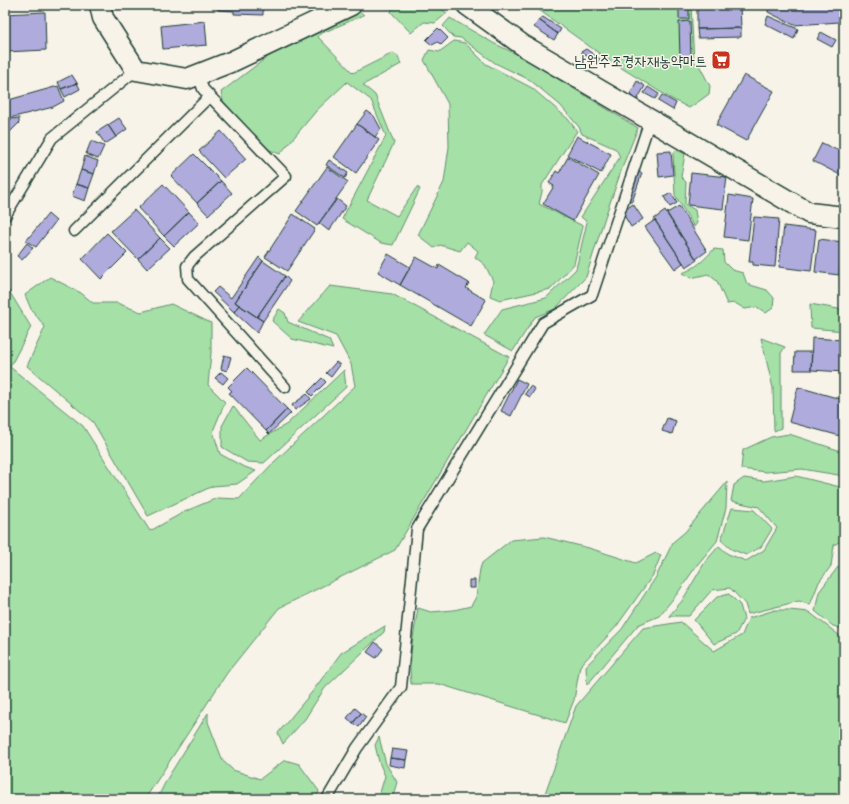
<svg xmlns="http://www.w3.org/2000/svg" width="849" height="804" font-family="'Patrick Hand','Poor Story',sans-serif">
	<rect width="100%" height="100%" fill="#f7f3e8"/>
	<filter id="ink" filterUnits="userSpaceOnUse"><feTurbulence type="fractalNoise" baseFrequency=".025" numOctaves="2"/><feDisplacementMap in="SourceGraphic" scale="8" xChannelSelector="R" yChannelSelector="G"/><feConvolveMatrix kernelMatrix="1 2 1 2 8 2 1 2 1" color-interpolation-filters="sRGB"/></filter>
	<g filter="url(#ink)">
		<path fill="#a5e0a7" stroke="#628e6e" d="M 394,5 L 436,5 L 447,13 L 435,23 L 424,22 L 411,33 L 391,12 Z
			M 532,5 L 691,5 L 694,62 L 699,65 L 710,86 L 709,94 L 698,102 L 689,108 L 670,98 L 607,59 Z
			M 357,9 L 364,15 L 320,34 L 318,37 L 353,73 L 393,53 L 398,56 L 401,64 L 363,85 L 375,95 L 394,143 L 367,200 L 397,216 L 417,187 L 420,189 L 393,245 L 381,243 L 342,219 L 386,136 L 371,100 L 347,82 L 317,110 L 280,154 L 267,149 L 223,101 L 221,92 L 254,67 L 306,29 Z
			M 450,18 L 495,44 L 521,56 L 638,128 L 625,160 L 604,220 L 586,277 L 555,309 L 535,317 L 513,351 L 484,335 L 502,309 L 546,298 L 576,269 L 587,222 L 581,217 L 620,157 L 616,149 L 582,134 L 579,127 L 560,105 L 530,80 L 495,63 L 461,38 L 453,37 L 443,26 Z
			M 454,41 L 465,43 L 486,64 L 532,88 L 568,119 L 577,131 L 542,185 L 542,192 L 539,204 L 583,226 L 574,264 L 551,289 L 500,300 L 490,296 L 493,281 L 485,265 L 475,257 L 478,251 L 467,242 L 460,251 L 440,245 L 434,248 L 418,235 L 444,182 L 449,147 L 448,104 L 424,60 L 429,50 L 439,52 Z
			M 677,150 L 685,154 L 681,177 L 686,182 L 685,204 L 695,210 L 697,223 L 694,227 L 675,195 L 673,153 Z
			M 714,249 L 723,250 L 724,262 L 732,270 L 743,273 L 747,284 L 767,290 L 774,298 L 773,308 L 766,313 L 757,307 L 745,309 L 735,303 L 727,304 L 717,281 L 708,274 L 691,278 L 682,273 C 695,269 705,259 714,249 Z
			M 50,277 L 81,293 L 93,303 L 117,303 L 141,312 L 171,304 L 211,323 L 211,353 L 208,385 L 225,402 L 213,431 L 220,454 L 242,466 L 256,471 L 237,484 L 213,486 L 148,516 L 93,422 L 27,366 L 45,327 L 31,309 L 25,295 Z
			M 330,286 L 392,294 L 509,357 L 395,550 L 279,608 L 227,673 L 145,799 L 5,799 L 5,296 L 9,291 L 31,327 L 10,367 L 83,426 L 150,531 L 186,511 L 217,498 L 239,499 L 274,462 L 355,386 L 351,364 L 336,336 L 298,322 Z
			M 810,304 L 844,310 L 844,331 L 811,328 Z
			M 279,309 L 285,313 L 288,322 L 329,340 L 333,349 L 292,339 L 272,321 Z
			M 761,338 L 785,347 L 781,353 L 781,428 L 774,431 L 773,388 Z
			M 344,370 L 346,387 L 264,463 L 247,462 L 222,447 L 222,426 L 233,406 L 260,440 L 287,424 Z
			M 789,434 L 844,452 L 844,476 L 802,469 L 766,472 L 741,469 L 743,450 L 771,437 Z
			M 796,476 L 844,488 L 844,539 L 834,545 L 831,566 L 819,582 L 810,605 L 799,601 L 748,614 L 745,604 L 730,588 L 712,590 L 689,616 L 669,616 L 682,601 L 705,562 L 719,546 L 728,554 L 746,561 L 764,550 L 777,528 L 759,507 L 731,501 L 734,485 L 744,478 L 764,481 Z
			M 727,482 L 726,508 L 717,541 L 697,565 L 677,594 L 659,616 L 638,625 L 587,685 L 586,666 L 622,629 L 656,577 L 673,542 L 685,532 Z
			M 732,508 L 754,510 L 772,529 L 761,547 L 746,555 L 731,549 L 721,540 Z
			M 544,537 L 589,548 L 636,563 L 656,553 L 661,555 L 653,575 L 616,627 L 580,666 L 574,700 L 565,723 L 439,684 L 411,684 L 410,668 L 412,644 L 418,608 L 431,612 L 454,610 L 471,606 L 476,597 L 480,569 L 482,563 L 511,540 Z
			M 838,567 L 844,573 L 844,629 L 833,626 L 815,611 L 819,592 Z
			M 729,594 L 740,605 L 744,619 L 736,634 L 714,644 L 694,620 L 717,597 Z
			M 775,610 L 789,610 L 809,612 L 844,639 L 844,799 L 543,799 L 576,706 L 643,628 L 681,622 L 714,651 L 742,635 L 749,618 Z
			M 385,626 L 384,632 L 325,688 L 315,703 L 305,719 L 283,744 L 278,733 L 312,692 L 341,653 Z
			M 208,713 L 208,722 L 223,761 L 233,770 L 260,779 L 285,760 L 299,764 L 319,791 L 316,799 L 157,799 L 167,779 Z
			M 379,737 L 386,764 L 397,782 L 392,799 L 378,799 L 385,776 L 379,762 L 375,745 Z"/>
		<path fill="#afabdd" stroke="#1f3d34" d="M 218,5 L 263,5 L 263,15 L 234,14 L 234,11 L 218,10 Z
			M 679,5 L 689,5 L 689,19 L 679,19 Z
			M 697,5 L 740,5 L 741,28 L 697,29 Z
			M 768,5 L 839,5 L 840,22 L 794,25 L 768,12 Z
			M 45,12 L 46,50 L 5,52 L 5,14 Z
			M 768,16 L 798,29 L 794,39 L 765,24 Z
			M 543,17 L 561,29 L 558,34 L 539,20 Z
			M 539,20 L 558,34 L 554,40 L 534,27 Z
			M 205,21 L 207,45 L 163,49 L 161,26 Z
			M 690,21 L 691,59 L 680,59 L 679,22 Z
			M 438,28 L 448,38 L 441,45 L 438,42 L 432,45 L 426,40 Z
			M 741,28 L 741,37 L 698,38 L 697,29 Z
			M 821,32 L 836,40 L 832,47 L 817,39 Z
			M 586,49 L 600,59 L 597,63 L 581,52 Z
			M 72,75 L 77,83 L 61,89 L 58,82 Z
			M 744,75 L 774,91 L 746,141 L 716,125 Z
			M 637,81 L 645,86 L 637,100 L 629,96 Z
			M 77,83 L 80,89 L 65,97 L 61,89 Z
			M 58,86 L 64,101 L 53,107 L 10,118 L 5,101 Z
			M 648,87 L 659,94 L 655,99 L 644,93 Z
			M 662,95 L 676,103 L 673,110 L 658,101 Z
			M 367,111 L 374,116 L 381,129 L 375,137 L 357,124 Z
			M 19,118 L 19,123 L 8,134 L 5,120 Z
			M 119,118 L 127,129 L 116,137 L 108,125 Z
			M 357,124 L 379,140 L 356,173 L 334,157 Z
			M 108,125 L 116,137 L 105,144 L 97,132 Z
			M 221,131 L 246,159 L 224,178 L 199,151 Z
			M 577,136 L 611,154 L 601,173 L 567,155 Z
			M 91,141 L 104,146 L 98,159 L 86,154 Z
			M 822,143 L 844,153 L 844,177 L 813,161 Z
			M 671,151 L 673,175 L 659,177 L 657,152 Z
			M 194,154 L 221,181 L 197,203 L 171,176 Z
			M 85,156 L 98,161 L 94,174 L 81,170 Z
			M 568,157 L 599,175 L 573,221 L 543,204 L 554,186 L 549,183 L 556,171 L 559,173 Z
			M 329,160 L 348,173 L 345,178 L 326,165 Z
			M 327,167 L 348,182 L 319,223 L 317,226 L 296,211 Z
			M 81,170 L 94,174 L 89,188 L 76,184 Z
			M 637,172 L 642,173 L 632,202 L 628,201 Z
			M 691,173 L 727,177 L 723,209 L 688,205 Z
			M 221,181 L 232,193 L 208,215 L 197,203 Z
			M 76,184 L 89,188 L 85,201 L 72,196 Z
			M 163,184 L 189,212 L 164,236 L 138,208 Z
			M 671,193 L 677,203 L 670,207 L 664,197 Z
			M 729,195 L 753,199 L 748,240 L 724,237 Z
			M 337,199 L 346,206 L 329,231 L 319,223 Z
			M 633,204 L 643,219 L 631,227 L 622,212 Z
			M 679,206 L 707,251 L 696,259 L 667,213 Z
			M 134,210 L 160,238 L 138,259 L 111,231 Z
			M 665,211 L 697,260 L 686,267 L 654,219 Z
			M 189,212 L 199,223 L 174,246 L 164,236 Z
			M 48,214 L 56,221 L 36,247 L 26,241 Z
			M 293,214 L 315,229 L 287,271 L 265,257 Z
			M 754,217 L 779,219 L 775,267 L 753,265 L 753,262 L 749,262 Z
			M 655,220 L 683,263 L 675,269 L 645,227 Z
			M 784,226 L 816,230 L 811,271 L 779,267 Z
			M 107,233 L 127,253 L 101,279 L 82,259 Z
			M 160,238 L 170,248 L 147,269 L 138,259 Z
			M 819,239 L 843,242 L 839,275 L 815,272 Z
			M 27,243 L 33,248 L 22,260 L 17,256 Z
			M 388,254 L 410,267 L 400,285 L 378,272 Z
			M 259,257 L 263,261 L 235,302 L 239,305 L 234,312 L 213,292 L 218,287 L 231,298 Z
			M 416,257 L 438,269 L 439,265 L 469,283 L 466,288 L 486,300 L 471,326 L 400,285 Z
			M 263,261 L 285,276 L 257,317 L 235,302 Z
			M 285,276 L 290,281 L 263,321 L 257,317 Z
			M 239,305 L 263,321 L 257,333 L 234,312 Z
			M 812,338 L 844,340 L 844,372 L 811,370 Z
			M 795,352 L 812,352 L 811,370 L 794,370 Z
			M 224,355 L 231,357 L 227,371 L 221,369 Z
			M 336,362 L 340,365 L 331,377 L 326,373 Z
			M 247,368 L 287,409 L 266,431 L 229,393 L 232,391 L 228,387 Z
			M 221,372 L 228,378 L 223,384 L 215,378 Z
			M 322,378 L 326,382 L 312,396 L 308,392 Z
			M 517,379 L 527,384 L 511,416 L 501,411 Z
			M 530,386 L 535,389 L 530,397 L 525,394 Z
			M 798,387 L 844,400 L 844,437 L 789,422 Z
			M 307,394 L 311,399 L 295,410 L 292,405 Z
			M 287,409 L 291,413 L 269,434 L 266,431 Z
			M 667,418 L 676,421 L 672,434 L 662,431 Z
			M 469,580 L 475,580 L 475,588 L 469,588 Z
			M 375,642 L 383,649 L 376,658 L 367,652 Z
			M 355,708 L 361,713 L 353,723 L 347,718 Z
			M 361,713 L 366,717 L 359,727 L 353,723 Z
			M 392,749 L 408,751 L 406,760 L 390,758 Z
			M 390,758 L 406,760 L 405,768 L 389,765 Z"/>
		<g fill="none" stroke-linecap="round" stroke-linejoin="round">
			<defs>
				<path id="lane" d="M 198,74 L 203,89 L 286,176 L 194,257 L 187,266 L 188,279 L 285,387
					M 5,216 L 52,138 L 136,70
					M 74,231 L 210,96
					M 327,799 L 357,748 L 401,687 L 417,529 L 543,323 L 592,295 L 650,120"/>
				<path id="street" d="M 100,5 L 103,18 L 136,70 L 187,79 L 233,61 L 351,5
					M 467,5 L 524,46 L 809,213 L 844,217"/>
			</defs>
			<use href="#lane" stroke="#1f3d34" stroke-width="13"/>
			<use href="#street" stroke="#1f3d34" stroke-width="23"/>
			<use href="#lane" stroke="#f7f3e8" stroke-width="10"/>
			<use href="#street" stroke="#f7f3e8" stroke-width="20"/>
		</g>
	</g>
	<defs>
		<symbol id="supermarket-square" viewBox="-11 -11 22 22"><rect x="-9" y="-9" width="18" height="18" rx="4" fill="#c8321e" stroke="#f7f3e8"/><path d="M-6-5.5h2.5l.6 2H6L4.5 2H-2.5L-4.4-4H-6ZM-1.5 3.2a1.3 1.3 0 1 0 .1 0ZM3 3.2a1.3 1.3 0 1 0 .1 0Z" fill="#fff"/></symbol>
	</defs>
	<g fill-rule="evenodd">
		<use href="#supermarket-square" x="710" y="49" width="22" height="22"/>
	</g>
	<g text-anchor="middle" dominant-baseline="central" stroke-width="3" stroke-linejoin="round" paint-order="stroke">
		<g font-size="15" fill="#1f3d34" stroke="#f7f3e8" text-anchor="end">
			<text x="707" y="60">남원주조경자재농약마트</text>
		</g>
	</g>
	<rect width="849" height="804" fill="none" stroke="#f7f3e8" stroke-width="20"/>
	<rect x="10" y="10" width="829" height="784" fill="none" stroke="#1f3d34" stroke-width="1.5" filter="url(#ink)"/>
</svg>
